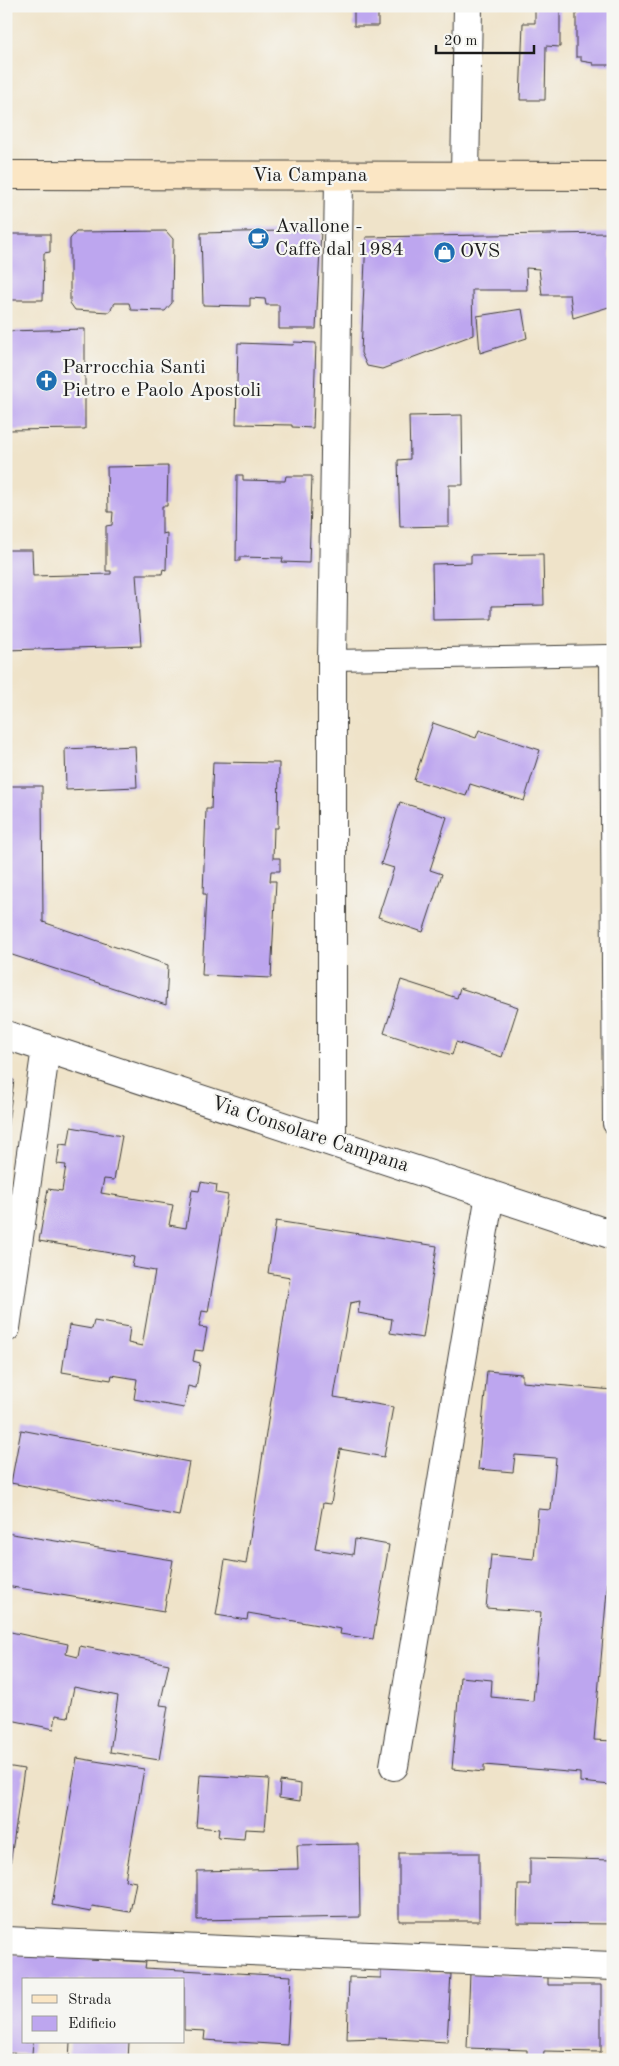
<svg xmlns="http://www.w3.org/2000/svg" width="619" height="2066" font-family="'Old Standard TT',serif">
	<rect width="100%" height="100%" fill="#f6f6f2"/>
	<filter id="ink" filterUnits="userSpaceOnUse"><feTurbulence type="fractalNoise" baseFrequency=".02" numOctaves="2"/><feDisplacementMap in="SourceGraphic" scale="10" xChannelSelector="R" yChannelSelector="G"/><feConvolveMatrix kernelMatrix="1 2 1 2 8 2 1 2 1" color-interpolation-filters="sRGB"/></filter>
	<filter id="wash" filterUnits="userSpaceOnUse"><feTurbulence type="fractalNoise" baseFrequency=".0096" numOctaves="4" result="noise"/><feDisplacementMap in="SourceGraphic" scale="20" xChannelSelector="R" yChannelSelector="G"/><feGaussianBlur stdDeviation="1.12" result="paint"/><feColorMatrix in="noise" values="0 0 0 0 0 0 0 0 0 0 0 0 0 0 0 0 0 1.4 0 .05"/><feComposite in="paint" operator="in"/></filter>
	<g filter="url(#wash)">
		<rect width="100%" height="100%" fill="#efe3c9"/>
		<g id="blocks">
			<path fill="#bda6ef" d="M 354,6 L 378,6 L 378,26 L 354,26 Z
				M 535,6 L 560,6 L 560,47 L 546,46 L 545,100 L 520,100 L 523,23 L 535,23 Z
				M 578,6 L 613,6 L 613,65 L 593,65 L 593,63 L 581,61 L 581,57 L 576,57 L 576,11 L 578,11 Z
				M 321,230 L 316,329 L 279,329 L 279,305 L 266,305 L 265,299 L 250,298 L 250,306 L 203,305 L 201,233 Z
				M 166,231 L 173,239 L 172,303 L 165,311 L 131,310 L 129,303 L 115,303 L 109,312 L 75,310 L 70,303 L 70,239 L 76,232 Z
				M 610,233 L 612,306 L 573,318 L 570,295 L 542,295 L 539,269 L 526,268 L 527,290 L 472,290 L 473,335 L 382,369 L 367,366 L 361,353 L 366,237 Z
				M 6,234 L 50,234 L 50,252 L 44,253 L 43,300 L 6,300 Z
				M 522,309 L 527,338 L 480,353 L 477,316 Z
				M 85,329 L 85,429 L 6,430 L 6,331 Z
				M 294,342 L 316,343 L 313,428 L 292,427 L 292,425 L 236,424 L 238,343 L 293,345 Z
				M 462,415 L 463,485 L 449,485 L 449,526 L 400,527 L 398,460 L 410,459 L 409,416 Z
				M 168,466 L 167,506 L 162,506 L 162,534 L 167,533 L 166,570 L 163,569 L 162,574 L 136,574 L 141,646 L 6,650 L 6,550 L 32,550 L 33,576 L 111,574 L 111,571 L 106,571 L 106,526 L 112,525 L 113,512 L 108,512 L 107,467 Z
				M 237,475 L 243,475 L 243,480 L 285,481 L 286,476 L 312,476 L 309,563 L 282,562 L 283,558 L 240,557 L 240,561 L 236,561 Z
				M 543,554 L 544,605 L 492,606 L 492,619 L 433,620 L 432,564 L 471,563 L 471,555 Z
				M 433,723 L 476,738 L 479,730 L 540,750 L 524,801 L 470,784 L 466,796 L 414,780 Z
				M 135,746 L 137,787 L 66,790 L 65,749 Z
				M 213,762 L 279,763 L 278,828 L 274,828 L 273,858 L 280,858 L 280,871 L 271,871 L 270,881 L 276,881 L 271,978 L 202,975 L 206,894 L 203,894 L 206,809 L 211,809 Z
				M 9,786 L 42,786 L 43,922 L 168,965 L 166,1005 L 6,953 L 6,828 L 8,828 L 9,853 Z
				M 400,802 L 447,817 L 430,870 L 442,874 L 423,932 L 378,917 L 394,868 L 381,864 Z
				M 401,980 L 457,998 L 460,988 L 518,1007 L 502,1057 L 456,1042 L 452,1055 L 384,1033 Z
				M 6,1079 L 14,1080 L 7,1130 L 6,1130 Z
				M 71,1127 L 122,1136 L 114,1180 L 104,1179 L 101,1193 L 173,1205 L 169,1225 L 186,1228 L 192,1190 L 199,1191 L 201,1182 L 217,1185 L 216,1193 L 228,1195 L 208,1312 L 202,1311 L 199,1327 L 207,1328 L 203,1351 L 195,1350 L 193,1361 L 200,1363 L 196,1388 L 188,1386 L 184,1408 L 134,1399 L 137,1379 L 112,1375 L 111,1380 L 62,1372 L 69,1325 L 92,1329 L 94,1321 L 130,1327 L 128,1343 L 142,1346 L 155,1271 L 132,1267 L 134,1257 L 39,1241 L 48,1189 L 62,1191 L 66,1165 L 57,1164 L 60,1144 L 68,1145 Z
				M 276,1221 L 437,1246 L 423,1338 L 390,1333 L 392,1319 L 358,1313 L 360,1301 L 350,1303 L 334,1397 L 393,1407 L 384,1457 L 340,1449 L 331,1504 L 323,1503 L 315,1549 L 353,1555 L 355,1539 L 389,1545 L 373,1639 L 340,1634 L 341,1629 L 248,1613 L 247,1620 L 216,1615 L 225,1560 L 246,1564 L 290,1277 L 268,1273 Z
				M 487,1371 L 522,1374 L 522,1382 L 613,1390 L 613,1522 L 594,1740 L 613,1741 L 611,1785 L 580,1782 L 580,1773 L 484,1765 L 484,1772 L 452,1769 L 460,1677 L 492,1680 L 491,1697 L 533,1701 L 541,1612 L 486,1608 L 491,1555 L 534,1559 L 538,1509 L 551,1510 L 556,1458 L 515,1455 L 513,1472 L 478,1469 Z
				M 21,1430 L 189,1462 L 179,1516 L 11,1483 Z
				M 6,1533 L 173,1560 L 164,1612 L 6,1586 Z
				M 6,1631 L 68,1644 L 66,1654 L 78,1657 L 80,1646 L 169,1664 L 160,1705 L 168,1706 L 159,1760 L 110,1752 L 118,1696 L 74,1687 L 68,1717 L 56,1715 L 54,1729 L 6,1719 Z
				M 77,1758 L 144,1769 L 125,1880 L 136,1882 L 130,1912 L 92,1906 L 91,1912 L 52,1905 Z
				M 6,1766 L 24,1769 L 7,1886 L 6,1885 Z
				M 200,1775 L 269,1779 L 265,1830 L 245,1829 L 244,1839 L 218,1837 L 219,1829 L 196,1827 Z
				M 280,1781 L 301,1784 L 300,1801 L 279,1798 Z
				M 359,1844 L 360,1917 L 197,1920 L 197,1871 L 298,1869 L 297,1845 Z
				M 399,1853 L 479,1853 L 479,1921 L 399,1921 Z
				M 530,1858 L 613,1860 L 613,1924 L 517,1923 L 518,1885 L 530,1885 Z
				M 6,1954 L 146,1962 L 145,1968 L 291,1976 L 287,2045 L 204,2040 L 205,2031 L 184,2030 L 184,1980 L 24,1980 L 24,2042 L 33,2042 L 32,2054 L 6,2053 Z
				M 381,1970 L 451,1974 L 447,2042 L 378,2038 L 347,2039 L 349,1977 L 381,1978 Z
				M 470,1973 L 548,1976 L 548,1985 L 601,1985 L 601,2052 L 544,2051 L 543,2060 L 527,2060 L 527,2050 L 467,2048 Z
				M 70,2042 L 129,2042 L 128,2060 L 69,2060 Z"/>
		</g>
	</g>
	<g filter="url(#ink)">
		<use href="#blocks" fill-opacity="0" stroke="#3c3a36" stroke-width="1"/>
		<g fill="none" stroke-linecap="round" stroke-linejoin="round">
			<defs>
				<path id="lane" d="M 332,660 L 610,655 L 613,1124"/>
				<path id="street" d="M 465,175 L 468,6
					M 6,1035 L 613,1235
					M 332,1142 L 332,660 L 339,177
					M 6,1328 L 46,1048
					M 394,1766 L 490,1194
					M 6,1941 L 613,1966"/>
				<path id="secondary" d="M 6,175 L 613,176"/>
			</defs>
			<use href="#lane" stroke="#3c3a36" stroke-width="22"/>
			<use href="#street" stroke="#3c3a36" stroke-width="30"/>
			<use href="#secondary" stroke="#3c3a36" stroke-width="30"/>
			<use href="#lane" stroke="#fff" stroke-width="20"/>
			<use href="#street" stroke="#fff" stroke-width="28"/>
			<use href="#secondary" stroke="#fbe6c4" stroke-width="28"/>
		</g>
	</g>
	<defs>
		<symbol id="cafe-disc" viewBox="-11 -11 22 22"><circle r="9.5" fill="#1f6fb2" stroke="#f6f6f2"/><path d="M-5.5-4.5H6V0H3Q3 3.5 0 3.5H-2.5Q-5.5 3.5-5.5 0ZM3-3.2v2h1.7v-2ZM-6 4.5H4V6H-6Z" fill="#fff"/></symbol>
		<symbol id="shop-disc" viewBox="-11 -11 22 22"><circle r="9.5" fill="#1f6fb2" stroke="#f6f6f2"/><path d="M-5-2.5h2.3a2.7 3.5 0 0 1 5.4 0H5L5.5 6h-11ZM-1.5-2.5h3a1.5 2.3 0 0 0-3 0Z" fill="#fff"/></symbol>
		<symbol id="church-disc" viewBox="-11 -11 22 22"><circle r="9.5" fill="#1f6fb2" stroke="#f6f6f2"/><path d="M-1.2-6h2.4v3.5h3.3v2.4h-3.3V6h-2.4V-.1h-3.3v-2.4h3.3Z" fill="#fff"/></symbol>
	</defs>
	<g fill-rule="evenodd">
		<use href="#cafe-disc" x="246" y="226" width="25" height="25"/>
		<use href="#shop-disc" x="432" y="240" width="25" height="25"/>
		<use href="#church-disc" x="34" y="368" width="25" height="25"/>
	</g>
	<g text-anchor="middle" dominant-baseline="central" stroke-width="4.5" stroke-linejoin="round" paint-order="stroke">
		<g font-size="20" fill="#1c1c1c" stroke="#f6f6f2">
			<text x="310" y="176">Via Campana</text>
			<text transform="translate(310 1135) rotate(18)">Via Consolare Campana</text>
		</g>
		<g font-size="20" fill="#1c1c1c" stroke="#f6f6f2" text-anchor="start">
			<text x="275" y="227">Avallone -<tspan x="275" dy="23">Caffè dal 1984</tspan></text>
			<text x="460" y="252">OVS</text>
			<text x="62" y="368">Parrocchia Santi<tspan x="62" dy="23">Pietro e Paolo Apostoli</tspan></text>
		</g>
	</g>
	<rect width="619" height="2066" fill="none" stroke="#f6f6f2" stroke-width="25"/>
	<rect x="22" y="1978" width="162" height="65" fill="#f6f6f2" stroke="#9f9f9c"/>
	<rect x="32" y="1995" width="25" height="8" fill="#fbe6c4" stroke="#9f9f9c"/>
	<text x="68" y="2004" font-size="15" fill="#1c1c1c">Strada</text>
	<rect x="32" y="2016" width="25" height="15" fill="#bda6ef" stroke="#9f9f9c"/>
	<text x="68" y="2028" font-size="15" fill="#1c1c1c">Edificio</text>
	<path d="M436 45v8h98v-8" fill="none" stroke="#1c1c1c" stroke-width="2.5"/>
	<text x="444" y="45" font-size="15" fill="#1c1c1c" stroke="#f6f6f2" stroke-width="4" paint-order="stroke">20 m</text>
</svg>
